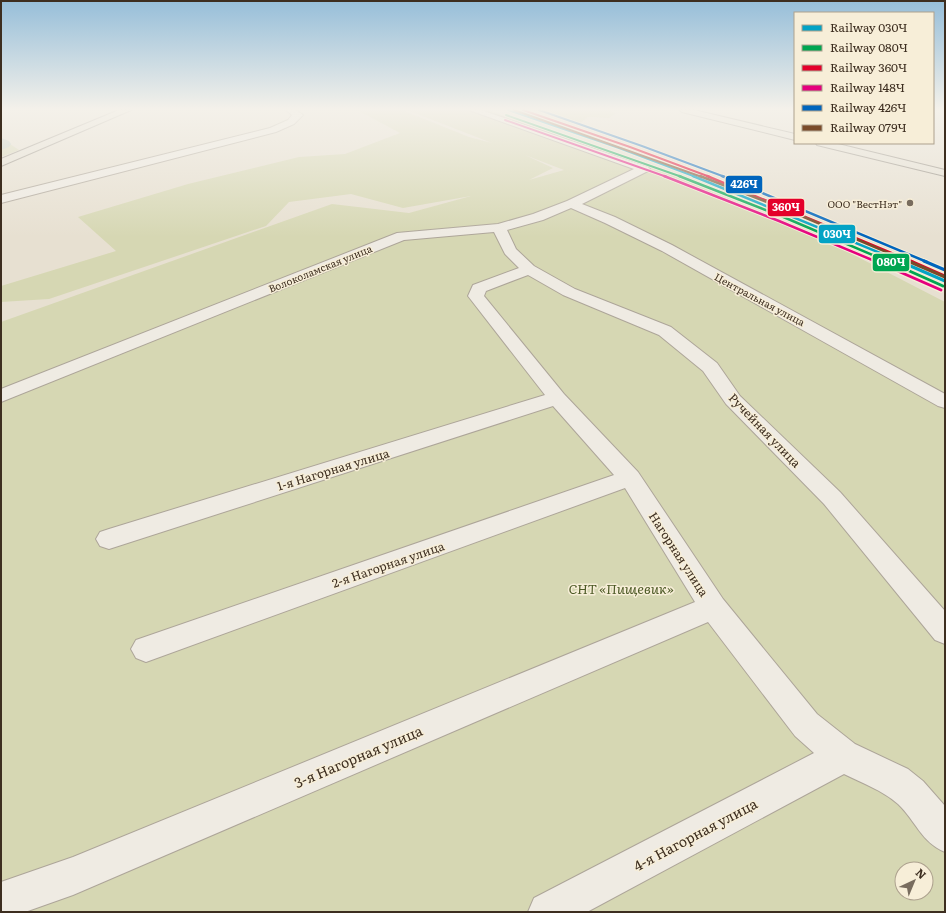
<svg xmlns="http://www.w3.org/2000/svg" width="946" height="913" font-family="Literata,serif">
	<rect width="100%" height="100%" fill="#e7e0d1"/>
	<path fill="#d6d7b3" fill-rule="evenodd" d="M 357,110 L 402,110 L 469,137 L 492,143 L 407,110 L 487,110 L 632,158 L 819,237 L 945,302 L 945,912 L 1,912 L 1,322 L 332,204 L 409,213 L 471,196 L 403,208 L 351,194 L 289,202 L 266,226 L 49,299 L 1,302 L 1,286 L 116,251 L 78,217 L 188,184 L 299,157 L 345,154 L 400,133 ZM 525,155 L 564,170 L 529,180 L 553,168 ZM 902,869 L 926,869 L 926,893 L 902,893 Z
		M 533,110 L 604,110 L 616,113 L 609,118 L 588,117 L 579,124 Z
		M 1,138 L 19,150 L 1,157 Z"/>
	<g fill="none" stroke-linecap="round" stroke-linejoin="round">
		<path fill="#bcccc2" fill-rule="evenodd" d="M 1,138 L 9,141 L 11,144 L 9,147 L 1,150 Z"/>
		<defs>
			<path id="minor" d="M 286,110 L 296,110 L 303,115 L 294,124 L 276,132 L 1,203 L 1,195 L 270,128 L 288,120 L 292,115 Z
				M 469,110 L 481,110 L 648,167 L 650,169 L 648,171 L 582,204 L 615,217 L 672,245 L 945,394 L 945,408 L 938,406 L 662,251 L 605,223 L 571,208 L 543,220 L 507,230 L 516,249 L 534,266 L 575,289 L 671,327 L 717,363 L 740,396 L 840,492 L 945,611 L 945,644 L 935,640 L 824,504 L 726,404 L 703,371 L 659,335 L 563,295 L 528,275 L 486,291 L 484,296 L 564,394 L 638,472 L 723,599 L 817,714 L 855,744 L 908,769 L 923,781 L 945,806 L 945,852 C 921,842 916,821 898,804 C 882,790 862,783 844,774 L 587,912 L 528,912 L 534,898 L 814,753 L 795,736 L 708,622 L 73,895 L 25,912 L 1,912 L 1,882 L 73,857 L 695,602 L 625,488 L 146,662 L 136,658 L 131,649 L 136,640 L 614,475 L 553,406 L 109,549 L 100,546 L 96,539 L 100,532 L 109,529 L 545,395 L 468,296 L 473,285 L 519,268 L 505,254 L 494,232 L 404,240 L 1,402 L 1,389 L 397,233 L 498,224 L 533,214 L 567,201 L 634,169 Z"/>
			<path id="primary" d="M 119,110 L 131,110 L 1,166 L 1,159 Z
				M 680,110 L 694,110 L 795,134 L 795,140 L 682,112 Z
				M 816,143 L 834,143 L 945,170 L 945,176 L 817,145 Z"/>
		</defs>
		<use href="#minor" stroke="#ada599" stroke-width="2"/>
		<use href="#primary" stroke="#928b80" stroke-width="2"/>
		<use href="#minor" fill="#efebe3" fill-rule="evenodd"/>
		<use href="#primary" fill="#e6e1d4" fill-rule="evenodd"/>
		<defs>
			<path id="rail-1-far2" d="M 508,110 L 619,148 L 696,177"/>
			<path id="rail-1-far1" d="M 693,176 L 902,262"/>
			<path id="rail-1" d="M 899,261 L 945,281"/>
			<path id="rail-2-far2" d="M 506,115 L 682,177"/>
			<path id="rail-2-far1" d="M 679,176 L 781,216 L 889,262"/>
			<path id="rail-2" d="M 887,261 L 943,286"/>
			<path id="rail-3-far2" d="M 523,110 L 630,147 L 710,177"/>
			<path id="rail-3-far1" d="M 707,176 L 913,262"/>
			<path id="rail-3" d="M 911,261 L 945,276"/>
			<path id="rail-4-far2" d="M 505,120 L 667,177"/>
			<path id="rail-4-far1" d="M 664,176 L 779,221 L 877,262"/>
			<path id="rail-4" d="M 875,261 L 941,290"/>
			<path id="rail-5-far2" d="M 539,110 L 642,146 L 725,177"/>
			<path id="rail-5-far1" d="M 722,176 L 927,262"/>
			<path id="rail-5" d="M 924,261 L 945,270"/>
			<path id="rail-6-far2" d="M 514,110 L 702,177"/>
			<path id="rail-6-far1" d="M 700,176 L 785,209 L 910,262"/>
			<path id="rail-6" d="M 908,261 L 945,277"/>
		</defs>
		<use href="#rail-1-far2" stroke="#f7eed8" stroke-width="3.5"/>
		<use href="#rail-1-far1" stroke="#f7eed8" stroke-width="4.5"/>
		<use href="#rail-1" stroke="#f7eed8" stroke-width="5.5"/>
		<use href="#rail-2-far2" stroke="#f7eed8" stroke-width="3.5"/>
		<use href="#rail-2-far1" stroke="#f7eed8" stroke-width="4.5"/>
		<use href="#rail-2" stroke="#f7eed8" stroke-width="5.5"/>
		<use href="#rail-3-far2" stroke="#f7eed8" stroke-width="3.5"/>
		<use href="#rail-3-far1" stroke="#f7eed8" stroke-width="4.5"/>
		<use href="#rail-3" stroke="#f7eed8" stroke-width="5.5"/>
		<use href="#rail-4-far2" stroke="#f7eed8" stroke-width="3.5"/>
		<use href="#rail-4-far1" stroke="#f7eed8" stroke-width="4.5"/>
		<use href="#rail-4" stroke="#f7eed8" stroke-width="5.5"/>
		<use href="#rail-5-far2" stroke="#f7eed8" stroke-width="3.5"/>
		<use href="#rail-5-far1" stroke="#f7eed8" stroke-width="4.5"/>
		<use href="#rail-5" stroke="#f7eed8" stroke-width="5.5"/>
		<use href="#rail-6-far2" stroke="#f7eed8" stroke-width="3.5"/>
		<use href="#rail-6-far1" stroke="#f7eed8" stroke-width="4.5"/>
		<use href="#rail-6" stroke="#f7eed8" stroke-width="5.5"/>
		<use href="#rail-1-far2" stroke="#03a3c5" stroke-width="2"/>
		<use href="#rail-1-far1" stroke="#03a3c5" stroke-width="2.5"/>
		<use href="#rail-1" stroke="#03a3c5" stroke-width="3"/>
		<use href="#rail-2-far2" stroke="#00a651" stroke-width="2"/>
		<use href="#rail-2-far1" stroke="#00a651" stroke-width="2.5"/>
		<use href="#rail-2" stroke="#00a651" stroke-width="3"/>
		<use href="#rail-3-far2" stroke="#e4002b" stroke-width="2"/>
		<use href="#rail-3-far1" stroke="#e4002b" stroke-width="2.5"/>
		<use href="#rail-3" stroke="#e4002b" stroke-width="3"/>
		<use href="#rail-4-far2" stroke="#e5007d" stroke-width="2"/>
		<use href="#rail-4-far1" stroke="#e5007d" stroke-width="2.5"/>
		<use href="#rail-4" stroke="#e5007d" stroke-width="3"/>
		<use href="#rail-5-far2" stroke="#0065bd" stroke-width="2"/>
		<use href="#rail-5-far1" stroke="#0065bd" stroke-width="2.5"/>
		<use href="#rail-5" stroke="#0065bd" stroke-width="3"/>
		<use href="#rail-6-far2" stroke="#7a4b2a" stroke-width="2"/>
		<use href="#rail-6-far1" stroke="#7a4b2a" stroke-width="2.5"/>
		<use href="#rail-6" stroke="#7a4b2a" stroke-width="3"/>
	</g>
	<linearGradient id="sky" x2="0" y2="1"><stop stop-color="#96bed9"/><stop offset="0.46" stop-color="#f4f1ea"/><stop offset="1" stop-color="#f4f1ea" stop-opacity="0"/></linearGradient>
	<rect width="946" height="237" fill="url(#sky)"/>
	<circle fill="#786c5e" stroke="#f7eed8" stroke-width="1.5" cx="910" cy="203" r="4"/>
	<g text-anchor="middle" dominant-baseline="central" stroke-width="3" stroke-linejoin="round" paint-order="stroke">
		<g font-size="10" fill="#3d2e20" stroke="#f7eed8" text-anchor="end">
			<text x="902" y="203">ООО "ВестНэт"</text>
		</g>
		<g font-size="10" fill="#3d2e20" stroke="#f7eed8">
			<text transform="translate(320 268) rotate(-22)">Волоколамская улица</text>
			<text transform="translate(760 299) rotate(28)">Центральная улица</text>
		</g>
		<g font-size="12" fill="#3d2e20" stroke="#f7eed8">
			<text transform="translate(765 430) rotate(46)">Ручейная улица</text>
			<text transform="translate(333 469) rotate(-17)">1-я Нагорная улица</text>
			<text transform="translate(679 554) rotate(57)">Нагорная улица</text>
			<text transform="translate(388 564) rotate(-19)">2-я Нагорная улица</text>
		</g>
		<g font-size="14" font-style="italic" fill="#4d5a26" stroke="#f7eed8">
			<text x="621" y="588">СНТ «Пищевик»</text>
		</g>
		<g font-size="14" fill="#3d2e20" stroke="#f7eed8">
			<text transform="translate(358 756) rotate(-23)">3-я Нагорная улица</text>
			<text transform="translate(695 834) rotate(-28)">4-я Нагорная улица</text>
		</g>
	</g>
	<g stroke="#f7eed8" stroke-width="1.5">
		<rect x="725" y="175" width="38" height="19" rx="4" fill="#0065bd"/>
		<rect x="767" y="198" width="38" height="19" rx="4" fill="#e4002b"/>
		<rect x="818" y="224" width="38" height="20" rx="4" fill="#03a3c5"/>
		<rect x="872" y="253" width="38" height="19" rx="4" fill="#00a651"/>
	</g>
	<g font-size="11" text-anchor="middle" font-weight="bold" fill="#fff">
		<text x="744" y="188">426Ч</text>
		<text x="786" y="211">360Ч</text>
		<text x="837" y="238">030Ч</text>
		<text x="891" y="266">080Ч</text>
	</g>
	<rect width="946" height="913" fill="none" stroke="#3d2e20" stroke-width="4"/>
	<rect x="794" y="12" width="140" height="132" fill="#f7eed8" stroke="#ada18e"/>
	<rect x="802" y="25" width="20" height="6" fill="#03a3c5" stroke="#ada18e"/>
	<text x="830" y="32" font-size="12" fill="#3d2e20">Railway 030Ч</text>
	<rect x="802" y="45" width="20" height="6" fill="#00a651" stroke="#ada18e"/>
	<text x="830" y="52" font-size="12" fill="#3d2e20">Railway 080Ч</text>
	<rect x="802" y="65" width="20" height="6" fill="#e4002b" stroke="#ada18e"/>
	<text x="830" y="72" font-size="12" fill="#3d2e20">Railway 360Ч</text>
	<rect x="802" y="85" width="20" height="6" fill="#e5007d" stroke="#ada18e"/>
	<text x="830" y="92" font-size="12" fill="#3d2e20">Railway 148Ч</text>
	<rect x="802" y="105" width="20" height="6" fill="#0065bd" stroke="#ada18e"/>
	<text x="830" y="112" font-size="12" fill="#3d2e20">Railway 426Ч</text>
	<rect x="802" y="125" width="20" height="6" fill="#7a4b2a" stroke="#ada18e"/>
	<text x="830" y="132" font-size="12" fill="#3d2e20">Railway 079Ч</text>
	<g transform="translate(914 881) rotate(44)"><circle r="19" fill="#f7eed8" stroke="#ada18e"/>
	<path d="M0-3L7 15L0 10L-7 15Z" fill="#786c5e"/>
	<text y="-6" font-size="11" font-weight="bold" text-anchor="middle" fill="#3d2e20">N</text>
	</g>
</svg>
